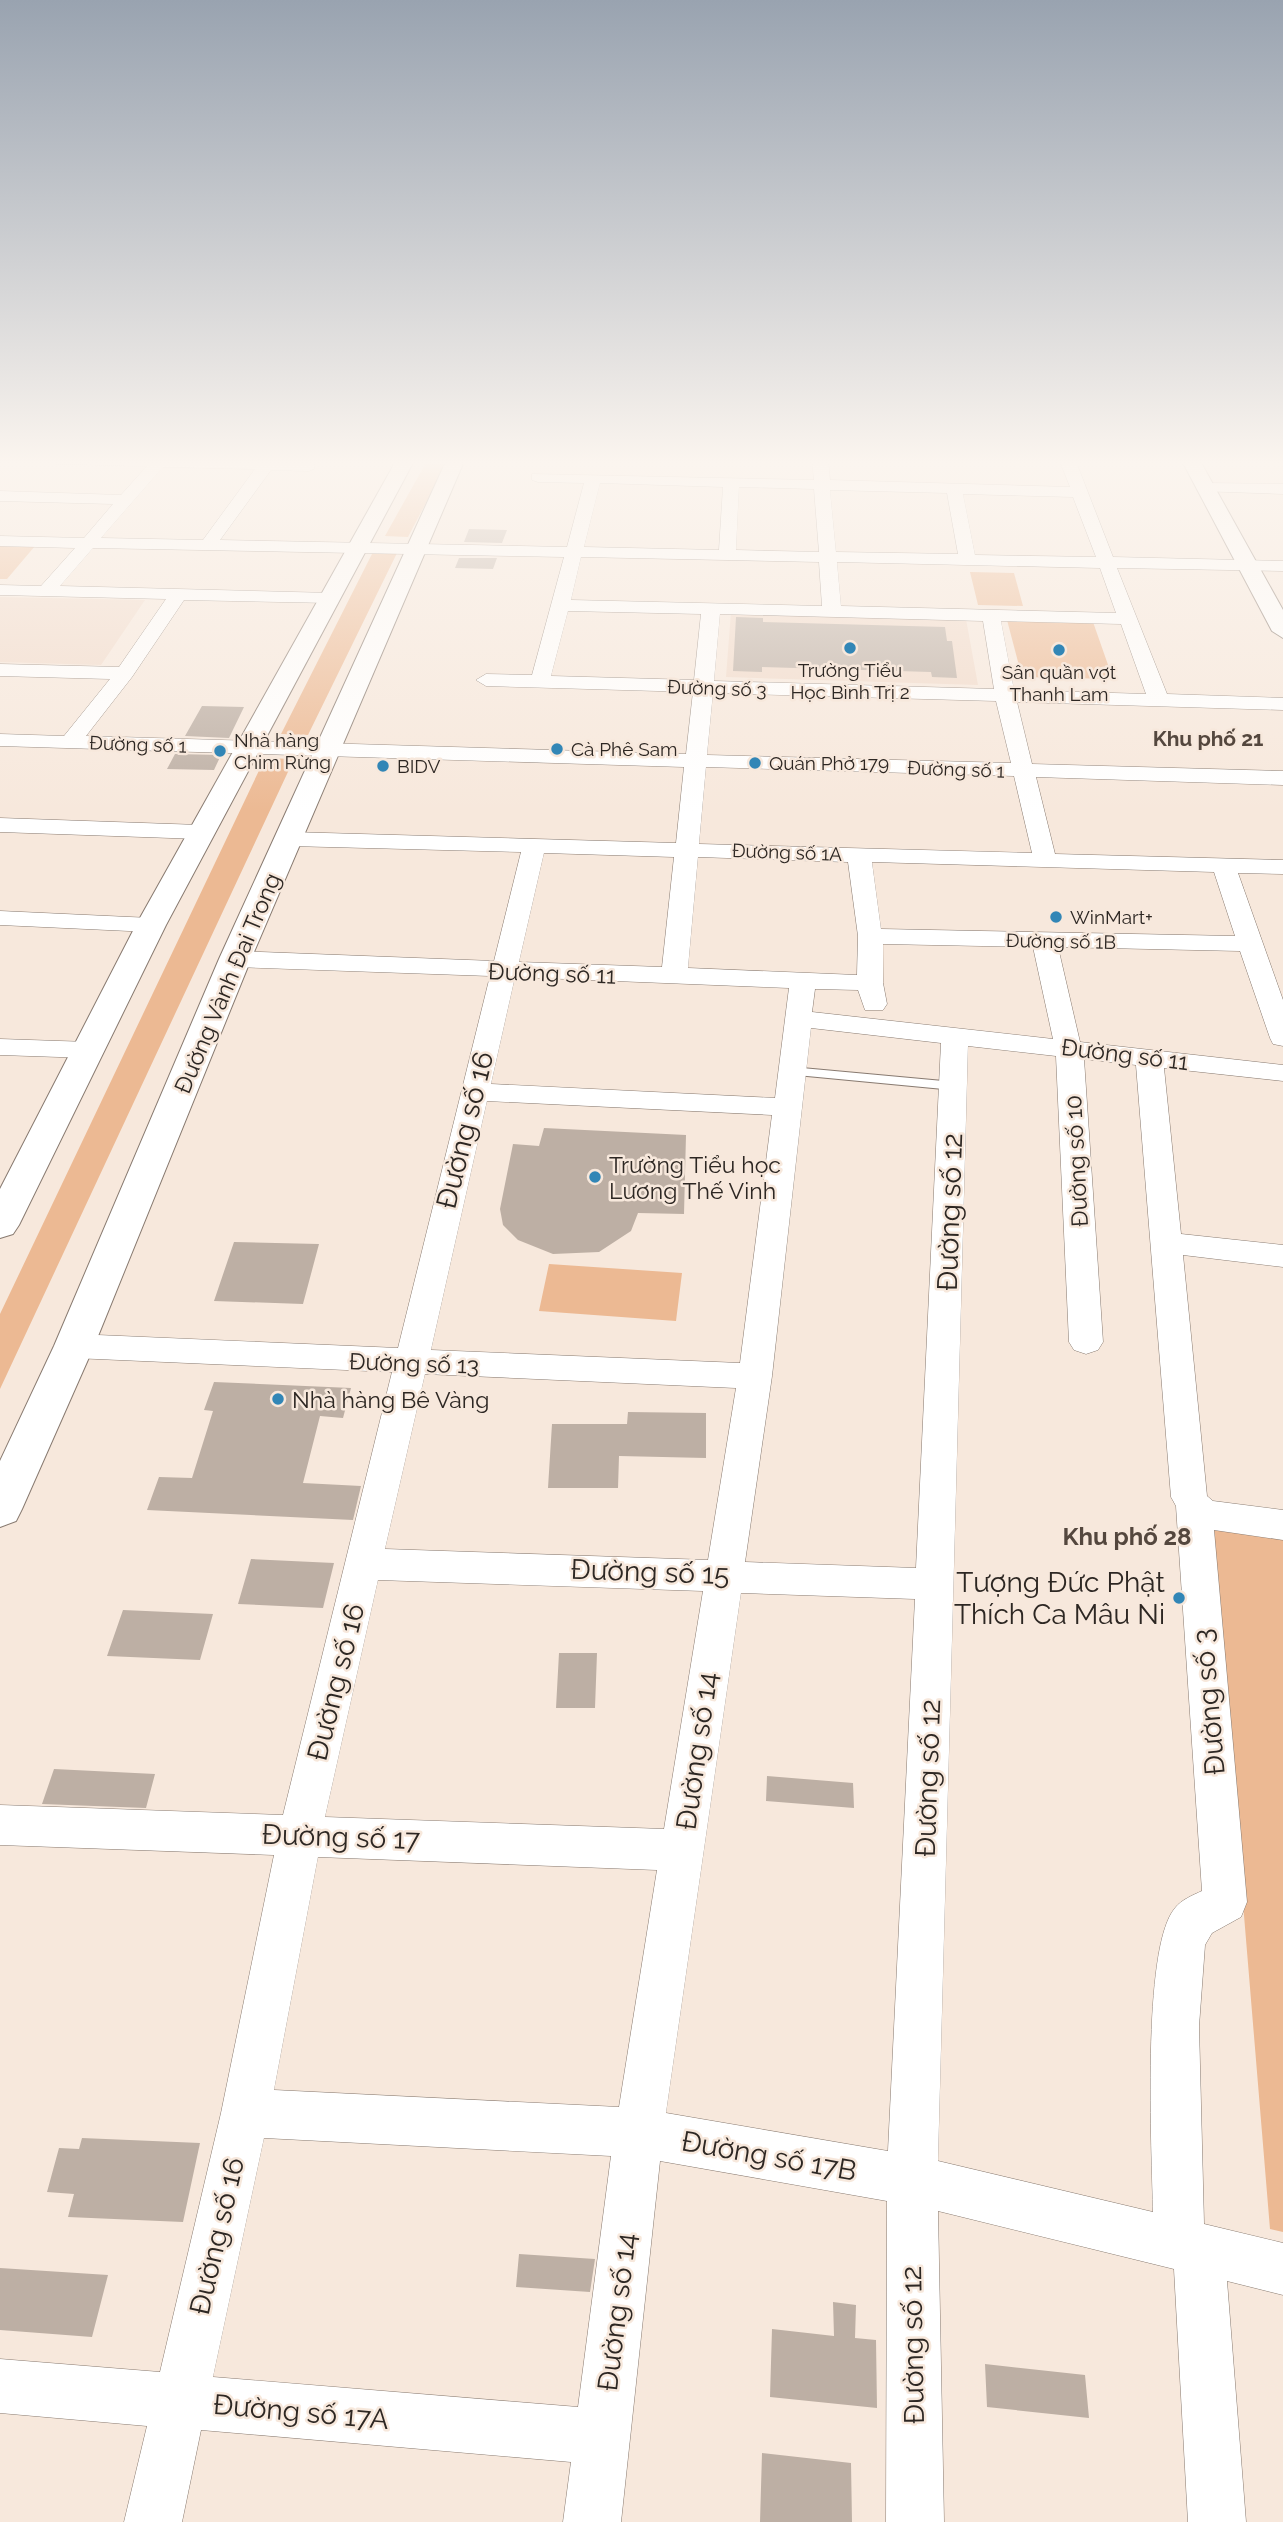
<svg xmlns="http://www.w3.org/2000/svg" width="1283" height="2522" font-family="Raleway,sans-serif">
	<rect width="100%" height="100%" fill="#f7e8dc"/>
	<path fill="#f1daca" d="M 0,597 L 145,600 L 101,665 L 0,662 Z
		M 731,612 L 966,619 L 978,685 L 726,677 Z"/>
	<path fill="#ecb993" d="M 428,459 L 449,459 L 408,537 L 385,536 Z
		M 0,545 L 35,546 L 7,579 L 0,579 Z
		M 373,552 L 397,553 L 308,735 L 281,734 Z
		M 970,572 L 1014,573 L 1023,606 L 978,605 Z
		M 1007,620 L 1093,622 L 1113,679 L 1022,677 Z
		M 265,758 L 294,759 L 0,1389 L 0,1314 Z
		M 549,1264 L 682,1273 L 676,1321 L 539,1311 Z
		M 1212,1529 L 1283,1539 L 1283,2232 L 1270,2229 Z"/>
	<path fill="#bdafa4" d="M 469,529 L 507,530 L 502,543 L 464,542 Z
		M 459,558 L 497,558 L 493,569 L 455,568 Z
		M 736,617 L 763,618 L 763,622 L 945,627 L 947,641 L 952,641 L 957,678 L 932,677 L 931,672 L 762,667 L 762,672 L 733,671 Z
		M 202,706 L 244,707 L 229,738 L 185,736 Z
		M 175,754 L 221,755 L 214,770 L 167,769 Z
		M 544,1128 L 686,1135 L 684,1214 L 638,1213 L 631,1231 L 599,1252 L 553,1254 L 518,1240 L 503,1225 L 500,1209 L 513,1144 L 539,1146 Z
		M 234,1242 L 319,1244 L 303,1304 L 214,1301 Z
		M 214,1382 L 351,1388 L 343,1418 L 320,1416 L 303,1483 L 361,1486 L 353,1520 L 147,1510 L 159,1477 L 192,1478 L 213,1411 L 204,1410 Z
		M 628,1412 L 706,1413 L 706,1458 L 619,1456 L 618,1488 L 548,1488 L 552,1424 L 627,1424 Z
		M 251,1559 L 334,1563 L 323,1608 L 238,1604 Z
		M 123,1610 L 213,1614 L 200,1660 L 107,1656 Z
		M 559,1653 L 597,1653 L 595,1708 L 556,1708 Z
		M 54,1769 L 155,1774 L 146,1808 L 42,1804 Z
		M 767,1776 L 853,1783 L 854,1808 L 766,1801 Z
		M 82,2138 L 200,2143 L 183,2222 L 68,2217 L 74,2194 L 47,2192 L 59,2148 L 79,2149 Z
		M 519,2254 L 595,2259 L 590,2292 L 516,2287 Z
		M 0,2268 L 108,2275 L 92,2337 L 0,2330 Z
		M 833,2302 L 856,2305 L 855,2338 L 876,2340 L 877,2408 L 770,2397 L 772,2329 L 834,2336 Z
		M 985,2364 L 1085,2375 L 1089,2418 L 987,2407 Z
		M 762,2453 L 851,2463 L 852,2522 L 760,2522 Z"/>
	<g fill="none" stroke-linecap="round" stroke-linejoin="round">
		<defs>
			<path id="service" d="M 791,1067 L 954,1082 L 961,1086 L 954,1090 L 786,1074 L 784,1071 Z"/>
			<path id="minor" d="M 49,459 L 314,463 L 314,469 L 309,471 L 271,470 L 220,540 L 567,547 L 584,483 L 538,482 L 532,480 L 532,474 L 814,480 L 812,459 L 828,459 L 830,480 L 1070,487 L 1059,459 L 1075,459 L 1113,557 L 1283,561 L 1283,571 L 1117,568 L 1167,694 L 1283,698 L 1283,710 L 1017,702 L 1032,764 L 1283,771 L 1283,785 L 1036,777 L 1055,854 L 1283,860 L 1283,874 L 1238,873 L 1283,1000 L 1283,1046 L 1273,1044 L 1270,1038 L 1240,951 L 1058,947 L 1080,1042 L 1283,1065 L 1283,1081 L 1164,1068 L 1181,1234 L 1283,1245 L 1283,1267 L 1183,1255 L 1207,1496 L 1213,1501 L 1283,1510 L 1283,1540 L 1214,1530 L 1247,1902 L 1241,1917 L 1212,1933 L 1205,1945 L 1199,2026 L 1204,2224 L 1283,2243 L 1283,2295 L 1227,2281 L 1246,2522 L 1188,2522 L 1174,2269 L 938,2211 L 944,2522 L 886,2522 L 887,2201 L 660,2161 L 621,2522 L 563,2522 L 571,2462 L 201,2430 L 182,2522 L 124,2522 L 147,2426 L 0,2413 L 0,2359 L 160,2372 L 221,2113 L 274,1855 L 0,1845 L 0,1805 L 283,1815 L 392,1372 L 74,1358 L 62,1354 L 57,1346 L 62,1338 L 74,1334 L 398,1348 L 490,976 L 235,967 L 226,964 L 222,959 L 226,954 L 235,951 L 494,961 L 521,852 L 290,846 L 279,839 L 290,832 L 676,843 L 684,767 L 0,746 L 0,734 L 64,736 L 110,679 L 0,676 L 0,664 L 119,667 L 166,599 L 0,595 L 0,585 L 41,586 L 75,548 L 0,546 L 0,536 L 84,538 L 113,504 L 0,501 L 0,491 L 121,495 L 147,466 L 57,464 ZM 163,467 L 255,469 L 203,540 L 101,538 ZM 600,483 L 723,487 L 719,550 L 584,547 ZM 739,487 L 814,489 L 819,552 L 736,550 ZM 830,490 L 947,493 L 958,554 L 836,552 ZM 963,494 L 1073,497 L 1096,557 L 975,555 ZM 93,548 L 564,557 L 532,675 L 486,674 L 476,680 L 486,686 L 693,692 L 686,754 L 86,736 L 132,677 L 184,600 L 331,603 L 340,598 L 331,593 L 60,586 ZM 581,557 L 819,562 L 822,606 L 571,600 ZM 837,562 L 1100,568 L 1116,613 L 841,606 ZM 568,611 L 701,614 L 694,680 L 551,676 ZM 720,614 L 983,621 L 994,689 L 714,681 ZM 1001,621 L 1121,624 L 1146,694 L 1014,690 ZM 713,693 L 996,701 L 1011,763 L 707,755 ZM 706,767 L 1014,776 L 1032,853 L 699,844 ZM 544,853 L 674,857 L 662,967 L 519,962 ZM 698,857 L 848,862 L 858,936 L 857,975 L 688,968 ZM 872,862 L 1214,872 L 1235,936 L 881,929 ZM 883,944 L 1033,947 L 1053,1039 L 812,1012 L 815,989 L 858,990 L 865,1010 L 883,1010 L 887,1004 L 883,983 ZM 515,977 L 789,988 L 775,1098 L 491,1084 ZM 811,1028 L 941,1043 L 916,1568 L 745,1562 L 772,1376 ZM 968,1046 L 1056,1056 L 1069,1342 L 1074,1350 L 1086,1354 L 1098,1350 L 1103,1342 L 1084,1059 L 1136,1065 L 1171,1497 L 1176,1506 L 1202,1891 C 1193,1895 1181,1900 1175,1908 C 1141,1948 1152,2154 1153,2212 L 938,2161 ZM 487,1101 L 772,1115 L 740,1363 L 431,1350 ZM 425,1374 L 736,1388 L 708,1560 L 385,1549 ZM 378,1580 L 703,1591 L 664,1829 L 325,1817 ZM 741,1593 L 915,1599 L 888,2151 L 666,2113 ZM 318,1857 L 657,1870 L 619,2107 L 274,2090 ZM 264,2138 L 611,2156 L 578,2407 L 213,2377 Z
				M 1205,483 L 1283,484 L 1283,494 L 1199,491 L 1197,488 Z
				M 0,818 L 200,825 L 211,832 L 200,839 L 0,832 Z
				M 0,911 L 151,918 L 160,920 L 163,925 L 160,930 L 151,932 L 0,925 Z
				M 0,1039 L 89,1042 L 99,1044 L 103,1050 L 99,1056 L 89,1058 L 0,1055 Z"/>
			<path id="tertiary" d="M 397,459 L 415,459 L 166,925 L 19,1225 L 13,1234 L 0,1238 L 0,1189 L 136,925 Z
				M 447,459 L 465,459 L 251,959 L 94,1346 L 22,1509 L 16,1521 L 0,1527 L 0,1461 L 54,1346 L 219,959 Z
				M 1181,459 L 1199,459 L 1283,610 L 1283,638 L 1272,631 Z"/>
		</defs>
		<use href="#service" stroke="#887a70" stroke-width="2"/>
		<use href="#minor" stroke="#887a70" stroke-width="1"/>
		<use href="#tertiary" stroke="#887a70" stroke-width="2"/>
		<use href="#service" fill="#fff" fill-rule="evenodd"/>
		<use href="#minor" fill="#fff" fill-rule="evenodd"/>
		<use href="#tertiary" fill="#fff" fill-rule="evenodd"/>
	</g>
	<linearGradient id="sky" x2="0" y2="1"><stop stop-color="#99a3b0"/><stop offset="0.57" stop-color="#fbf5ef"/><stop offset="1" stop-color="#fbf5ef" stop-opacity="0"/></linearGradient>
	<rect width="1283" height="812" fill="url(#sky)"/>
	<g fill="#3286b6" stroke="#f7e8dc" stroke-width="2.5">
		<circle cx="850" cy="648" r="7"/>
		<circle cx="1059" cy="650" r="7"/>
		<circle cx="557" cy="749" r="7"/>
		<circle cx="220" cy="751" r="7"/>
		<circle cx="755" cy="763" r="7"/>
		<circle cx="383" cy="766" r="7"/>
		<circle cx="1056" cy="917" r="7"/>
		<circle cx="595" cy="1177" r="7"/>
		<circle cx="278" cy="1399" r="7"/>
		<circle cx="1179" cy="1598" r="7"/>
	</g>
	<g text-anchor="middle" dominant-baseline="central" stroke-width="5" stroke-linejoin="round" paint-order="stroke">
		<g font-size="19" fill="#2d2723" stroke="#f7e8dc" text-anchor="start">
			<text x="850" y="670" text-anchor="middle">Trường Tiểu<tspan x="850" dy="22">Học Bình Trị 2</tspan></text>
			<text x="1059" y="672" text-anchor="middle">Sân quần vợt<tspan x="1059" dy="22">Thanh Lam</tspan></text>
			<text x="234" y="740">Nhà hàng<tspan x="234" dy="22">Chim Rừng</tspan></text>
			<text x="571" y="749">Cà Phê Sam</text>
			<text x="769" y="763">Quán Phở 179</text>
			<text x="397" y="766">BIDV</text>
			<text x="1070" y="917">WinMart+</text>
		</g>
		<g font-size="19" fill="#2d2723" stroke="#f7e8dc">
			<text transform="translate(717 688) rotate(2)">Đường số 3</text>
			<text transform="translate(138 744) rotate(2)">Đường số 1</text>
			<text transform="translate(956 769) rotate(2)">Đường số 1</text>
			<text transform="translate(787 852) rotate(2)">Đường số 1A</text>
			<text transform="translate(1061 941) rotate(1)">Đường số 1B</text>
		</g>
		<g font-size="21" font-weight="bold" fill="#54473e" stroke="#f7e8dc">
			<text x="1208" y="738">Khu phố 21</text>
		</g>
		<g font-size="23" fill="#2d2723" stroke="#f7e8dc">
			<text transform="translate(552 973) rotate(2)">Đường số 11</text>
			<text transform="translate(227 983) rotate(-67)">Đường Vành Đai Trong</text>
			<text transform="translate(1125 1054) rotate(7)">Đường số 11</text>
			<text transform="translate(1076 1161) rotate(-93)">Đường số 10</text>
			<text transform="translate(414 1363) rotate(2)">Đường số 13</text>
		</g>
		<g font-size="23" fill="#2d2723" stroke="#f7e8dc" text-anchor="start">
			<text x="609" y="1164">Trường Tiểu học<tspan x="609" dy="26">Lương Thế Vinh</tspan></text>
			<text x="292" y="1399">Nhà hàng Bê Vàng</text>
		</g>
		<g font-size="24" font-weight="bold" fill="#54473e" stroke="#f7e8dc">
			<text x="1127" y="1536">Khu phố 28</text>
		</g>
		<g font-size="28" fill="#2d2723" stroke="#f7e8dc">
			<text transform="translate(465 1130) rotate(-76)">Đường số 16</text>
			<text transform="translate(950 1212) rotate(-88)">Đường số 12</text>
			<text transform="translate(650 1572) rotate(2)">Đường số 15</text>
			<text transform="translate(336 1682) rotate(-76)">Đường số 16</text>
			<text transform="translate(1209 1702) rotate(-95)">Đường số 3</text>
			<text transform="translate(697 1751) rotate(-82)">Đường số 14</text>
			<text transform="translate(928 1778) rotate(-88)">Đường số 12</text>
			<text transform="translate(341 1837) rotate(2)">Đường số 17</text>
			<text transform="translate(769 2156) rotate(10)">Đường số 17B</text>
			<text transform="translate(217 2236) rotate(-77)">Đường số 16</text>
			<text transform="translate(617 2312) rotate(-83)">Đường số 14</text>
			<text transform="translate(913 2345) rotate(-91)">Đường số 12</text>
			<text transform="translate(301 2412) rotate(5)">Đường số 17A</text>
		</g>
		<g font-size="28" fill="#2d2723" stroke="#f7e8dc" text-anchor="end">
			<text x="1165" y="1582">Tượng Đức Phật<tspan x="1165" dy="32">Thích Ca Mâu Ni</tspan></text>
		</g>
	</g>
</svg>
